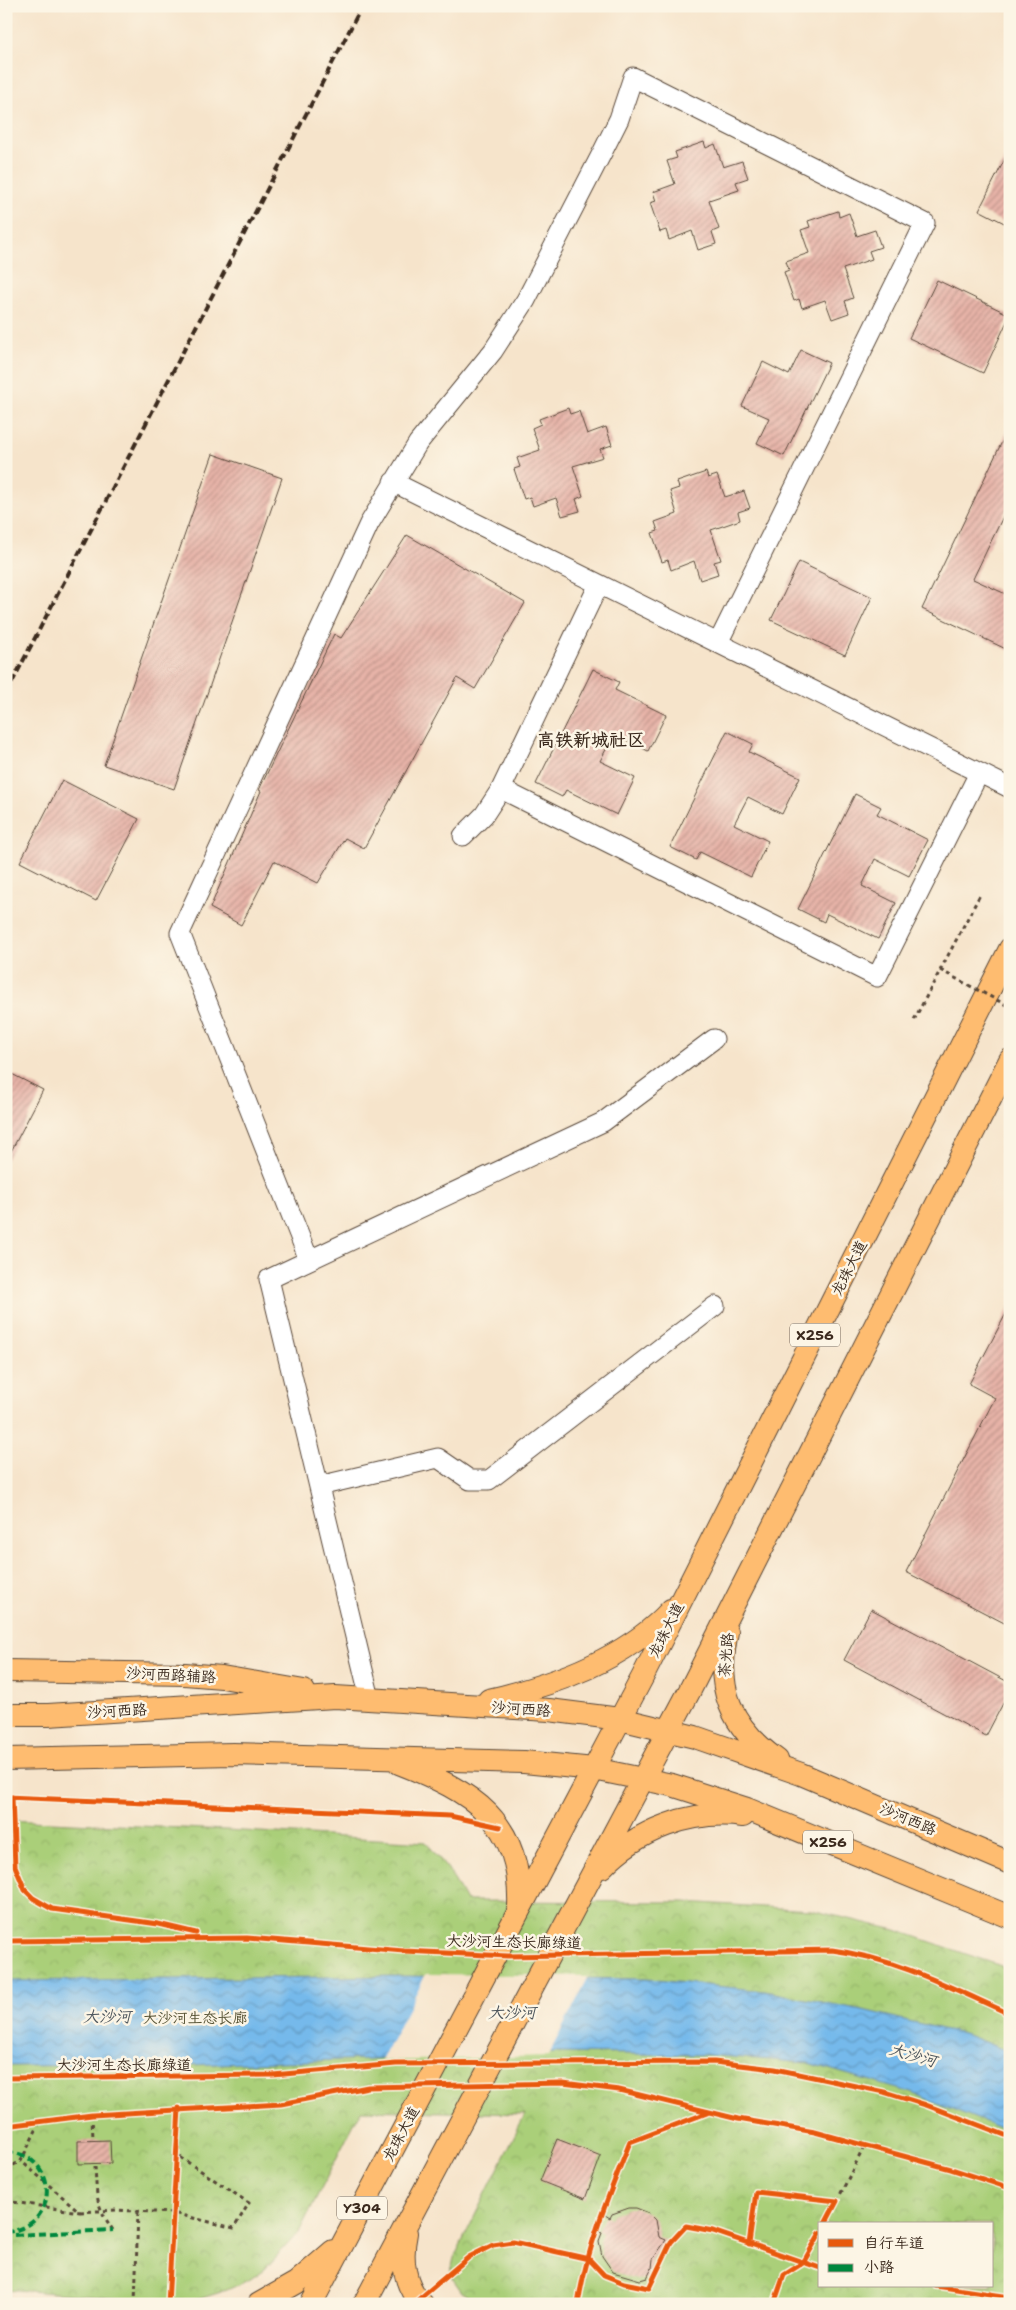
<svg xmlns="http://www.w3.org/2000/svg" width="1016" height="2310" font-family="'Shantell Sans','LXGW WenKai TC',sans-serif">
	<defs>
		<pattern id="park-crowns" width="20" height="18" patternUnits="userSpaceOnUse" patternTransform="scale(1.25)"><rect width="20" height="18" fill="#aacf79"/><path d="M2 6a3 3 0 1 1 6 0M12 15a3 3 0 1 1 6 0" fill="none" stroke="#93b268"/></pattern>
		<pattern id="water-waves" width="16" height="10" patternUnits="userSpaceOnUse" patternTransform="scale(1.25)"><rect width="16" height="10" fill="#75b9eb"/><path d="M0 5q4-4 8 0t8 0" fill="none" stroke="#6197be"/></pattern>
		<pattern id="building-hatch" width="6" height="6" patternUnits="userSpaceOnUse" patternTransform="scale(1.25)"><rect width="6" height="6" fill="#e7b3a8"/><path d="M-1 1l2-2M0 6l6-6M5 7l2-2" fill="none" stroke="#bc9288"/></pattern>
	</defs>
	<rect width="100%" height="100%" fill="#fcf5e5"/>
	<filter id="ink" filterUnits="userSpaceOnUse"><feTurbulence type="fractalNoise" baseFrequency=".02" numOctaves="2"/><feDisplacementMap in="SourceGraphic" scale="10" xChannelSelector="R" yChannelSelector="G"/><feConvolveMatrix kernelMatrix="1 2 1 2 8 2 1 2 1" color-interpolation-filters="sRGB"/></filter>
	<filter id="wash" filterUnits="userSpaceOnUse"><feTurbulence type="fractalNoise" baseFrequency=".0096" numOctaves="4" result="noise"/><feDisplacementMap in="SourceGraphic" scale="20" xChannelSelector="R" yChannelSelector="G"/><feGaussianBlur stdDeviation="1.12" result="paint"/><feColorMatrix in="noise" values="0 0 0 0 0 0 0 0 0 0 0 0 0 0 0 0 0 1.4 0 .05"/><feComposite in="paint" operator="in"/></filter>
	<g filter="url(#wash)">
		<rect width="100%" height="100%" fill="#f6e4cb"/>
		<path fill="url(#park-crowns)" stroke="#727c4c" fill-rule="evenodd" d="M 6,1820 L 226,1830 L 426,1842 L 448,1869 L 466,1901 L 685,1902 L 811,1910 L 896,1930 L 1010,1969 L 1010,2304 L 483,2304 L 462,2292 L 450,2275 L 454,2258 L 525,2114 L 361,2110 L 299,2232 L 265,2269 L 249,2280 L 227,2290 L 184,2304 L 6,2289 ZM 820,2224 L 992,2224 L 992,2286 L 820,2286 Z"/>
		<path fill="url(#water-waves)" stroke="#587284" d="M 402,1976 L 647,1979 L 765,1991 L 863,2010 L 967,2035 L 1010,2052 L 1010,2132 L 912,2093 L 808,2063 L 707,2055 L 556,2053 L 188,2065 L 6,2066 L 6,1981 Z"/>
		<path fill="#f6e4cb" d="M 426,1974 L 589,1976 L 548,2056 L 381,2061 Z"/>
		<g id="blocks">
			<path fill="url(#building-hatch)" d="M 704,142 L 706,148 L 715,144 L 723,167 L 742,161 L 748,178 L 736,182 L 739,190 L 709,200 L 719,229 L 712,232 L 716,244 L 698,250 L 692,231 L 669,240 L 666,230 L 660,232 L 650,203 L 656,201 L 653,192 L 675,184 L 667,161 L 677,158 L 675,152 Z
				M 1010,149 L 1010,226 L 979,210 Z
				M 838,211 L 839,217 L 849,213 L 857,236 L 875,230 L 881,247 L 869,251 L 872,259 L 843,269 L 853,298 L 845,301 L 849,313 L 832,319 L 825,300 L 802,308 L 799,299 L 794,301 L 784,272 L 789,270 L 786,261 L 809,253 L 801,230 L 810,227 L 808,221 Z
				M 937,280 L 1010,315 L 983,373 L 909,338 Z
				M 801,350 L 829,363 L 784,456 L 757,443 L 769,418 L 742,406 L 763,362 L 789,375 Z
				M 568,408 L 570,414 L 579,411 L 587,434 L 606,427 L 612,445 L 600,449 L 603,457 L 573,466 L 583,496 L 576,499 L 580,511 L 562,516 L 556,498 L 533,506 L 530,497 L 524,499 L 514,469 L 520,467 L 517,458 L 540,450 L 532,428 L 541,424 L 539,419 Z
				M 1010,425 L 1010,502 L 973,579 L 1010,596 L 1010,651 L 922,609 Z
				M 213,454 L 282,478 L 174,789 L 104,765 Z
				M 706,472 L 708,478 L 717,475 L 725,497 L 744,491 L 750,508 L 738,512 L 740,520 L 711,530 L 721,560 L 714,562 L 718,574 L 700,580 L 694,561 L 671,570 L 668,560 L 662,562 L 652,533 L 658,531 L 655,522 L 677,514 L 670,491 L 679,488 L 677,482 Z
				M 407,535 L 525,603 L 475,689 L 457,678 L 364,848 L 345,838 L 318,883 L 274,861 L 241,925 L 210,908 L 261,791 L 259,790 L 334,634 L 341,638 Z
				M 799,562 L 872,597 L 845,655 L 771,620 Z
				M 593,669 L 619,682 L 615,690 L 666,715 L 648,751 L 614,734 L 600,761 L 635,778 L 617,815 L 566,790 L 562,797 L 536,784 Z
				M 727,731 L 753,744 L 749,752 L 800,777 L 782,814 L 748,797 L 734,824 L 768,841 L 751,877 L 700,852 L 696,860 L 670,847 Z
				M 62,780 L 139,819 L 96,901 L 20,862 Z
				M 855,794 L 881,807 L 877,814 L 928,840 L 909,876 L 875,859 L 862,886 L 896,903 L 878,939 L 827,914 L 824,922 L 798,909 Z
				M 6,1071 L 43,1090 L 6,1161 Z
				M 1010,1306 L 1010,1626 L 906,1572 L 995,1398 L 969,1384 Z
				M 871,1609 L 1010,1683 L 1010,1690 L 986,1736 L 844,1660 Z
				M 557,2139 L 601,2156 L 585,2199 L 540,2181 Z
				M 110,2140 L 111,2163 L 78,2164 L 78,2141 Z
				M 629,2208 L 636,2208 L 649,2213 L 656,2220 L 659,2237 L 666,2240 L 653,2259 L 652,2268 L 647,2278 L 640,2280 L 613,2272 L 602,2256 L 599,2241 L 602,2233 L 598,2231 L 605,2215 L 610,2218 L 612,2214 Z"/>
		</g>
	</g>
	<g filter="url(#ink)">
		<use href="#blocks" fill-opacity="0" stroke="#574638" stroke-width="1"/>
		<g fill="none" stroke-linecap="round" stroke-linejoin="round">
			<defs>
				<path id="minor" d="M 393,482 L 1010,788
					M 501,789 L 877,977 L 979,773
					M 463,836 L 484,815 L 501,789 L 599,584
					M 309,1260 L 180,933 L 369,524 L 418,443 L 493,351 L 526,300 L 603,151 L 619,119 L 633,77 L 925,223 L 718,643
					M 319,1486 L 438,1458 L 470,1480 L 489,1480 L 715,1306
					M 370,1699 L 269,1279 L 603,1122 L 714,1039"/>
				<path id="major" d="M 727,1632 C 715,1688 730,1727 777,1760
					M 6,1671 L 185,1674 L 222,1677 L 304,1691
					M 489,1700 C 553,1685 625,1660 671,1610
					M 6,1715 L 48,1715 L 335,1697 L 549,1710 L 620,1719 L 695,1737 L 801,1774 L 1010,1863
					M 6,1759 L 233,1754 L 524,1762 L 594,1769 L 672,1785 L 747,1809 L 1010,1917
					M 399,1763 C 473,1792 522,1821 519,1907
					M 602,1867 C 637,1830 692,1809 743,1816
					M 406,2233 C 401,2257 403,2285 422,2304
					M 259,2304 L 296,2283 L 333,2251
					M 311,2304 L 643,1676 L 1010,949
					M 364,2304 L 690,1690 L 1010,1060"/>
			</defs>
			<use href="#minor" stroke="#574638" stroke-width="21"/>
			<use href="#major" stroke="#574638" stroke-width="24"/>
			<path stroke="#574638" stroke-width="3" stroke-dasharray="4 4" stroke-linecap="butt" d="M 914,1020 L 981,893
				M 92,2115 L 93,2139
				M 95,2166 C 97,2197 95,2204 113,2230
				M 6,2169 L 21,2161 L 41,2120
				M 6,2201 L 80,2212 L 21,2161
				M 837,2201 L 865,2145
				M 80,2212 L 116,2210 L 173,2213 L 234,2228 L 249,2203 L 177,2155
				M 135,2304 L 138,2211"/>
			<use href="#minor" stroke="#fff" stroke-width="19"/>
			<use href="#major" stroke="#febc70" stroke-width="22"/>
			<path stroke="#3b2a1e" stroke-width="4" stroke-dasharray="8 4" stroke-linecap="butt" d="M 6,694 L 362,6"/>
			<path stroke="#574638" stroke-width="3" stroke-dasharray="4 4" stroke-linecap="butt" d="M 940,970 L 1010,1007"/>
			<path stroke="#00873e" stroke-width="4" stroke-dasharray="8 4" stroke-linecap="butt" d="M 6,2152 C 60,2154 61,2227 6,2232
				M 14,2235 L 113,2230"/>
			<defs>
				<path id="cycleway" d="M 6,1797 L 450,1816 L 500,1827
					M 12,1797 L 15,1866 L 25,1890 L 33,1898 L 52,1909 L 158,1924 L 196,1933
					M 6,1941 L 247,1938 L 404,1951 L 508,1956 L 832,1950 C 895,1958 952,1988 1010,2014
					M 6,2078 L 273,2075 L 396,2064 L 714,2062 L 775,2069 L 884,2092 L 926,2105 L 1010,2137
					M 6,2126 L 92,2115 L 281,2104 L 368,2087 L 563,2083 L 619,2090 L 738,2119 L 815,2132 L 951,2169 L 1010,2188
					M 749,2244 L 756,2192 L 837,2201 L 825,2224
					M 936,2286 L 1010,2297
					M 418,2300 L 469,2257 L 493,2245 L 513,2242 L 589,2259 L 604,2275 L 624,2283 L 649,2288 L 671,2242 L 686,2226 L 713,2231 L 820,2268
					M 168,2304 L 179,2108
					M 578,2304 C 587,2247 609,2194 630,2142 L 707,2113
					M 774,2304 L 784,2275 L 803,2263 L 820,2233"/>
			</defs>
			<use href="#cycleway" stroke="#fcf5e5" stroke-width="8"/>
			<use href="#cycleway" stroke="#e8590c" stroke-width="5"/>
		</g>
	</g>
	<g text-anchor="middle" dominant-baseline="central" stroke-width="5" stroke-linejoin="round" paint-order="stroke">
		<g fill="#fcf5e5" stroke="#75675a" stroke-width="1">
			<rect x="790" y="1323.5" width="50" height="23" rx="4"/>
			<rect x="803" y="1830.5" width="50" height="23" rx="4"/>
			<rect x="337" y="2196.5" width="50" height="23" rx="4"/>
		</g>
		<g font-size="14" font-weight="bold" fill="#3b2a1e">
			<text x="815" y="1335">X256</text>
			<text x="828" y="1842">X256</text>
			<text x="362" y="2208">Y304</text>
		</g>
		<g font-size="15" fill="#3b2a1e" stroke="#fcf5e5">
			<text transform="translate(849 1268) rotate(-63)">龙珠大道</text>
			<text transform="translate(666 1630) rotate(-63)">龙珠大道</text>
			<text transform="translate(726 1655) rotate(-85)">茶光路</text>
			<text transform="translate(171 1675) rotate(3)">沙河西路辅路</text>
			<text transform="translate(521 1709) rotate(4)">沙河西路</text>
			<text transform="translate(117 1711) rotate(-3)">沙河西路</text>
			<text transform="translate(908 1819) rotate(23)">沙河西路</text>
			<text transform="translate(514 1942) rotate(1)">大沙河生态长廊绿道</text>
			<text x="124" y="2065">大沙河生态长廊绿道</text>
			<text transform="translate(401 2134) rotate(-62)">龙珠大道</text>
		</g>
		<g font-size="15" fill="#575335" stroke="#fcf5e5">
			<text x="195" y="2018">大沙河生态长廊</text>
		</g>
		<g font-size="16" font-style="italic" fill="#4c555c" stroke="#fcf5e5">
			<text x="512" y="2012">大沙河</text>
			<text x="107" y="2016">大沙河</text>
			<text transform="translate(913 2055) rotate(16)">大沙河</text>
		</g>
		<g font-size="18" font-weight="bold" fill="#3b2a1e" stroke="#fcf5e5">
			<text x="591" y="740">高铁新城社区</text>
		</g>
	</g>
	<rect width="1016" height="2310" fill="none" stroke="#fcf5e5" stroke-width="25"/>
	<rect x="818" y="2222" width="175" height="65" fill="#fcf5e5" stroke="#afa495"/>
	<rect x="828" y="2239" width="25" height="8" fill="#e8590c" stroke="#afa495"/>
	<text x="864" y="2248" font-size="15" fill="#3b2a1e">自行车道</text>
	<rect x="828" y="2264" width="25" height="8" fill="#00873e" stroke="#afa495"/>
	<text x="864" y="2272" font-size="15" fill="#3b2a1e">小路</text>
</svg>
